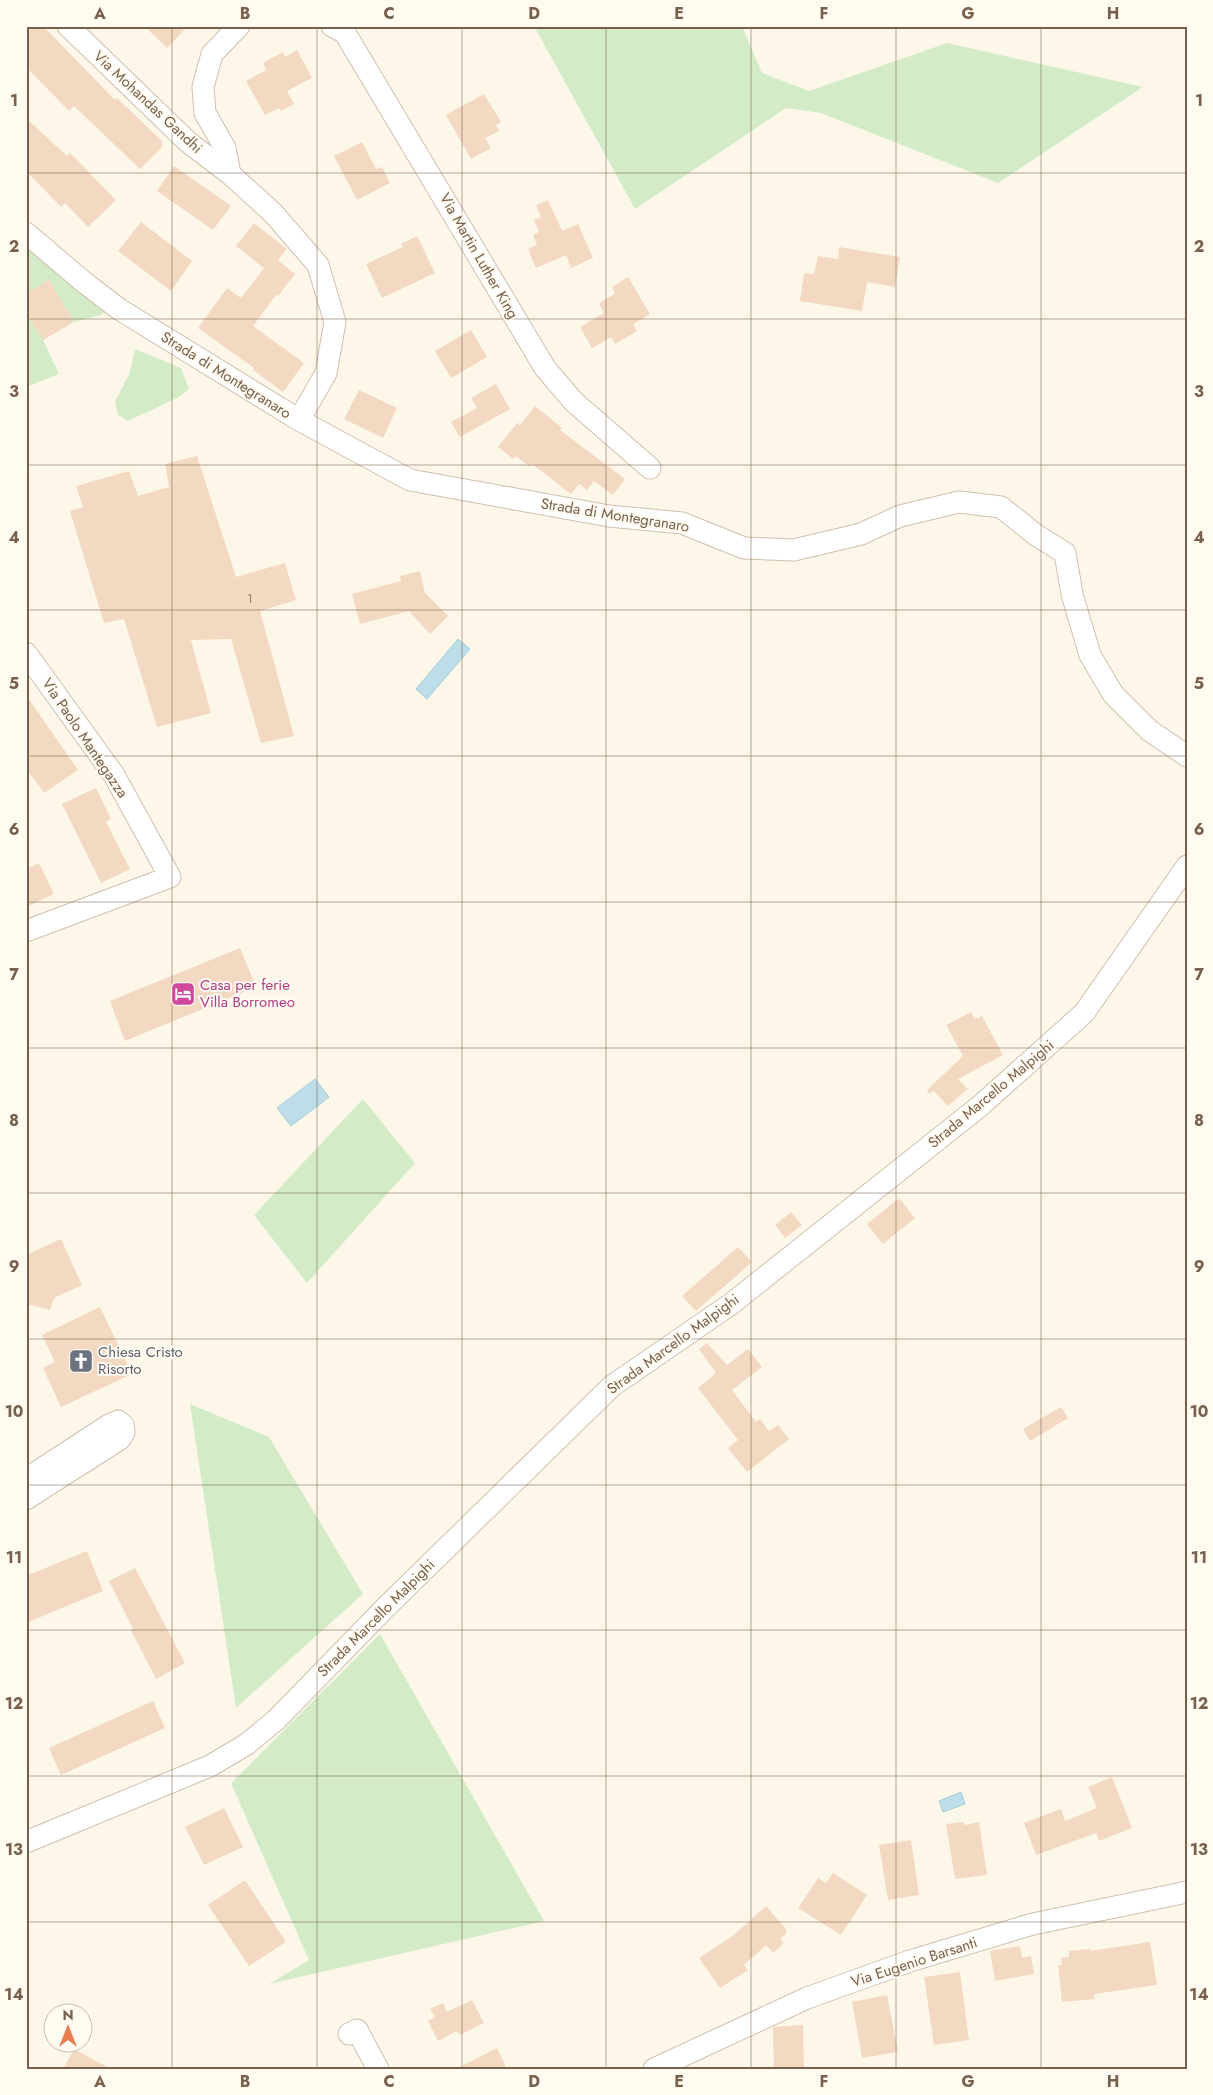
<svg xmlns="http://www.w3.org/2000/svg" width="1213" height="2095" font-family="Jost,sans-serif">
	<rect width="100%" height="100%" fill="#fdf7ea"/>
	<path fill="#d3ecc7" d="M 534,26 L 742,26 L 762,73 L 809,91 L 947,43 L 1143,87 L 998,183 L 821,113 L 786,108 L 635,209 Z
		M 26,243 L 108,309 L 101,315 L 74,322 L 49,280 L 26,294 Z
		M 26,312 L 43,340 L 59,374 L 26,387 Z
		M 135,349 L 181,368 L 189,389 L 177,398 L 128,421 L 118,415 L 115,402 L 130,372 Z
		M 363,1099 L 415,1163 L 307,1283 L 254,1215 Z
		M 190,1404 L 269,1437 L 363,1594 L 236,1708 Z
		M 380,1634 L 544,1921 L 269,1984 L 309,1960 L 231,1783 Z"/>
	<path fill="#bddee8" stroke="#a3cdda" d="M 458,639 L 470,649 L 427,699 L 416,689 Z
		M 315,1079 L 329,1097 L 291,1126 L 277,1108 Z
		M 961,1792 L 965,1804 L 943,1812 L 939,1801 Z"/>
	<path fill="#f3d9c1" d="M 26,26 L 43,26 L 115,100 L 117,98 L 162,141 L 162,147 L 140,169 L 74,106 L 69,111 L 26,67 Z
		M 144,26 L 188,26 L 167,48 Z
		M 297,50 L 312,78 L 287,91 L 294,104 L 281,111 L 279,108 L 265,115 L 246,81 L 266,70 L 263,63 L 283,52 L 285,57 Z
		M 484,94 L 501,122 L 496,125 L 499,131 L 485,138 L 491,148 L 471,159 L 446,115 Z
		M 26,118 L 67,156 L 70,153 L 116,200 L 88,227 L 65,203 L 61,207 L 26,171 Z
		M 362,142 L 376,169 L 382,167 L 390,183 L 357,200 L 334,156 Z
		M 174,166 L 231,206 L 213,230 L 157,191 Z
		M 548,200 L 562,231 L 578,224 L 593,258 L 571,268 L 566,255 L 536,268 L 528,249 L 537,245 L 533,235 L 539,232 L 534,220 L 541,217 L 536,205 Z
		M 141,222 L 192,261 L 171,291 L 118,251 Z
		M 254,223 L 287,249 L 278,260 L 295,274 L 278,296 L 276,295 L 253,326 L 304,363 L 283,392 L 253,370 L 254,368 L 198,328 L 227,288 L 241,298 L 264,268 L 236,246 Z
		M 417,236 L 435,273 L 382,298 L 366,264 L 403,247 L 401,244 Z
		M 839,247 L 900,257 L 895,287 L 867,282 L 862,311 L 800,301 L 804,273 L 814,274 L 818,256 L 838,259 Z
		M 628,277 L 650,314 L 633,324 L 637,331 L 615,344 L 611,337 L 592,348 L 580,327 L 604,313 L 599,303 L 615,294 L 612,287 Z
		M 49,280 L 74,322 L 43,340 L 26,312 L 26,294 Z
		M 471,330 L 487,357 L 451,378 L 435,351 Z
		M 496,384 L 510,409 L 460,437 L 451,422 L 477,408 L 471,398 Z
		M 359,390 L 397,408 L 383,438 L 344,419 Z
		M 535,406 L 562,428 L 560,430 L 625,479 L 613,495 L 594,481 L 587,490 L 579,484 L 571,494 L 532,464 L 530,467 L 516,456 L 513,459 L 498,447 L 518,422 L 519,426 Z
		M 197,456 L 236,577 L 285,563 L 296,600 L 260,611 L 294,736 L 261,743 L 231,639 L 191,640 L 211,713 L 157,727 L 124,619 L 104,623 L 70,511 L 83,507 L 76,486 L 129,471 L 138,496 L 169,487 L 165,464 Z
		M 420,571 L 425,593 L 448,616 L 430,634 L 409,611 L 360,624 L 352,594 L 401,581 L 400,576 Z
		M 26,695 L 78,770 L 44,793 L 26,768 Z
		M 96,788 L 111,819 L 106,822 L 130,869 L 101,883 L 62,804 Z
		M 39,863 L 54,894 L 26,907 L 26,869 Z
		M 240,948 L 256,987 L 125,1041 L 110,1001 Z
		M 971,1012 L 975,1019 L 982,1016 L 1003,1055 L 958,1079 L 968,1089 L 948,1106 L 934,1091 L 929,1094 L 927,1090 L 963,1056 L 946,1025 Z
		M 899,1198 L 915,1218 L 883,1244 L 867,1224 Z
		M 791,1212 L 802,1225 L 785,1238 L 775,1225 Z
		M 61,1239 L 82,1285 L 54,1298 L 50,1310 L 26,1304 L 29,1292 L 26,1285 L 26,1255 Z
		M 738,1247 L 752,1262 L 696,1311 L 682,1296 Z
		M 100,1307 L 132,1374 L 61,1407 L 43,1368 L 55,1362 L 42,1335 Z
		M 707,1343 L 727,1365 L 748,1349 L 762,1367 L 732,1390 L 756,1422 L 760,1419 L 769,1431 L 778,1425 L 789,1439 L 747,1472 L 728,1448 L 738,1440 L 698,1388 L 716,1373 L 699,1349 Z
		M 1061,1407 L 1068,1418 L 1030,1441 L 1023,1429 Z
		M 87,1551 L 103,1591 L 26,1623 L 26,1576 Z
		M 135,1568 L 185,1663 L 156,1679 L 131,1630 L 133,1629 L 109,1581 Z
		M 153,1701 L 165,1728 L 61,1775 L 49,1748 Z
		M 1112,1777 L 1132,1828 L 1099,1841 L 1096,1833 L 1036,1855 L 1024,1823 L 1061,1809 L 1065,1821 L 1097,1808 L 1088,1787 Z
		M 224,1808 L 243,1847 L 204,1865 L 185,1827 Z
		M 964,1822 L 964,1825 L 979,1822 L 987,1875 L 955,1879 L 946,1824 Z
		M 911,1840 L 919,1895 L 888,1900 L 879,1845 Z
		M 833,1873 L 867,1895 L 841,1935 L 798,1908 L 818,1878 L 826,1883 Z
		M 245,1880 L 286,1942 L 249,1966 L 208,1905 Z
		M 766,1906 L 786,1929 L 786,1934 L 780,1939 L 784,1943 L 773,1953 L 766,1945 L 744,1965 L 748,1970 L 720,1988 L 699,1958 L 734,1935 Z
		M 1150,1942 L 1157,1985 L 1094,1994 L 1095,1999 L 1062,2002 L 1058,1965 L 1062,1965 L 1061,1958 L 1069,1957 L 1069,1951 L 1090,1949 L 1090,1951 Z
		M 1020,1946 L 1022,1958 L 1031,1956 L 1034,1974 L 995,1981 L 990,1951 Z
		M 960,1972 L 969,2040 L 934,2045 L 924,1977 Z
		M 887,1995 L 898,2052 L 862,2058 L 852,2002 Z
		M 472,2000 L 484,2023 L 460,2035 L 457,2031 L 438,2041 L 428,2021 L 435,2017 L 430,2009 L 443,2003 L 447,2012 Z
		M 803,2025 L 804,2069 L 774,2069 L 773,2027 Z
		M 497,2048 L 507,2069 L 456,2069 Z
		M 74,2049 L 111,2069 L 63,2069 Z"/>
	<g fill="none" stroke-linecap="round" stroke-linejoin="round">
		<defs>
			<path id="minor" d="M 68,26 L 188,142 L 230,174 L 273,213 L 318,265 L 335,322 L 326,373 L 299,420
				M 332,26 L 345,33 L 545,368 L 574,402 L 650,468
				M 230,174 L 225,148 L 205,113 L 203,87 L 212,54 L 239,26
				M 26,233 L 85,283 L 119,309 L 299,420 L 410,480 L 609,516 L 682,523 L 744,548 L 794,550 L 861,534 L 900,516 L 959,502 L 1001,507 L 1036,535 L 1065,553 L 1072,594 L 1090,655 L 1113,694 L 1150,731 L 1187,756
				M 26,653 L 114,775 L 170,877 L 26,931
				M 26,1479 L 109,1425 L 118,1421 L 123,1425 L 124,1432 L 120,1439 L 26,1499
				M 26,1842 L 210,1766 L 247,1744 L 276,1720 L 386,1607 L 612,1386 L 731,1304 L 980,1106 L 1084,1013 L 1187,866
				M 349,2034 L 357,2030 L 378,2069
				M 654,2069 L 807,1998 L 910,1961 L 1033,1924 L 1187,1892"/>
		</defs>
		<use href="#minor" stroke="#d0c0ae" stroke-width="23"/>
		<use href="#minor" stroke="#fff" stroke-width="21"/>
	</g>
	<path fill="none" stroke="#79604c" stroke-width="1" stroke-opacity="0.55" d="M 172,26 L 172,2069M 317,26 L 317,2069M 462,26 L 462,2069M 606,26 L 606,2069M 751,26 L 751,2069M 896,26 L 896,2069M 1041,26 L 1041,2069M 26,173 L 1187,173M 26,319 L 1187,319M 26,465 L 1187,465M 26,610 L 1187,610M 26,756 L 1187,756M 26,902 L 1187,902M 26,1048 L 1187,1048M 26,1193 L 1187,1193M 26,1339 L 1187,1339M 26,1485 L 1187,1485M 26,1630 L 1187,1630M 26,1776 L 1187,1776M 26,1922 L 1187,1922"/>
	<defs>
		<symbol id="hotel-square" viewBox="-11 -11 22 22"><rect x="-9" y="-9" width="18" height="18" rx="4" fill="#d1479c" stroke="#fffbf1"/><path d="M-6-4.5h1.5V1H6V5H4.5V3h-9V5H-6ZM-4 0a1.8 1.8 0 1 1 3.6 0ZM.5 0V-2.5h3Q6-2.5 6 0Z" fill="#fff"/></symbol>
		<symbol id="church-square" viewBox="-11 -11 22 22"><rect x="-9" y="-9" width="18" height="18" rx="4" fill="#6b7280" stroke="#fffbf1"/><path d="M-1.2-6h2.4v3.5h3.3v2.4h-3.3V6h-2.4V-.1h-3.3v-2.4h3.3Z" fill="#fff"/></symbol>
	</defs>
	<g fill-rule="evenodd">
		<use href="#hotel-square" x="169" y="980" width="28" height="28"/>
		<use href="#church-square" x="67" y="1347" width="28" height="28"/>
	</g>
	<g text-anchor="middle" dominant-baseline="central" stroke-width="4" stroke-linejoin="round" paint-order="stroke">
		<g font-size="12" fill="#987e69">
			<text x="250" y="599">1</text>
		</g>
		<g font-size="15" fill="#79604c" stroke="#fffbf1">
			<text transform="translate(148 102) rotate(43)">Via Mohandas Gandhi</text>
			<text transform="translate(479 256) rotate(60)">Via Martin Luther King</text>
			<text transform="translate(226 375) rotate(32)">Strada di Montegranaro</text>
			<text transform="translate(615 515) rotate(9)">Strada di Montegranaro</text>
			<text transform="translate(85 738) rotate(56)">Via Paolo Mantegazza</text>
			<text transform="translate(991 1094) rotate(-40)">Strada Marcello Malpighi</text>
			<text transform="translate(673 1344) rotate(-36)">Strada Marcello Malpighi</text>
			<text transform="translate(376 1618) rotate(-45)">Strada Marcello Malpighi</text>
			<text transform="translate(914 1962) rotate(-18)">Via Eugenio Barsanti</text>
		</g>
		<g font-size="15" fill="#b23c85" stroke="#fffbf1" text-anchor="start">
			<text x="200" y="985">Casa per ferie<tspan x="200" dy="17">Villa Borromeo</tspan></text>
		</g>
		<g font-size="15" fill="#5b616d" stroke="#fffbf1" text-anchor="start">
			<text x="98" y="1352">Chiesa Cristo<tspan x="98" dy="17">Risorto</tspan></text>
		</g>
	</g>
	<rect width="1213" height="2095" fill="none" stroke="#fffbf1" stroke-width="55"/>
	<g transform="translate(68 2028)"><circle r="24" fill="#fffbf1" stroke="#c9bdaf"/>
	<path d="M0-4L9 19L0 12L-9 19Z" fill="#e87d4e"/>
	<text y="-8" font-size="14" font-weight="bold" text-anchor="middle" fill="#79604c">N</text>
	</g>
	<rect x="28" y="28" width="1158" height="2040" fill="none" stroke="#79604c" stroke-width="2"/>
	<g font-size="16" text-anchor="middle" font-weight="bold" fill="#79604c">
		<text x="100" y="19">A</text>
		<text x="245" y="19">B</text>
		<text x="389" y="19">C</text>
		<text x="534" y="19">D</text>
		<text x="679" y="19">E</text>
		<text x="824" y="19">F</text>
		<text x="968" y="19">G</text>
		<text x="1113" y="19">H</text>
		<text x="14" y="106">1</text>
		<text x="1199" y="106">1</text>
		<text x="14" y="252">2</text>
		<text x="1199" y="252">2</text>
		<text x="14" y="397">3</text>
		<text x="1199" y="397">3</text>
		<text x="14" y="543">4</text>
		<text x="1199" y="543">4</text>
		<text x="14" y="689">5</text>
		<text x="1199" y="689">5</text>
		<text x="14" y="835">6</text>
		<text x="1199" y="835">6</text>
		<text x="14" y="980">7</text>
		<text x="1199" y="980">7</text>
		<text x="14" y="1126">8</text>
		<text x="1199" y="1126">8</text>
		<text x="14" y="1272">9</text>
		<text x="1199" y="1272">9</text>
		<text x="14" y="1417">10</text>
		<text x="1199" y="1417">10</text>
		<text x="14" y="1563">11</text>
		<text x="1199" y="1563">11</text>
		<text x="14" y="1709">12</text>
		<text x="1199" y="1709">12</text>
		<text x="14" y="1855">13</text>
		<text x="1199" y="1855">13</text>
		<text x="14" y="2000">14</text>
		<text x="1199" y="2000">14</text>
		<text x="100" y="2087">A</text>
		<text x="245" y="2087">B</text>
		<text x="389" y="2087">C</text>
		<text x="534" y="2087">D</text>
		<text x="679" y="2087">E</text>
		<text x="824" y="2087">F</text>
		<text x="968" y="2087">G</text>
		<text x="1113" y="2087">H</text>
	</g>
</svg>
